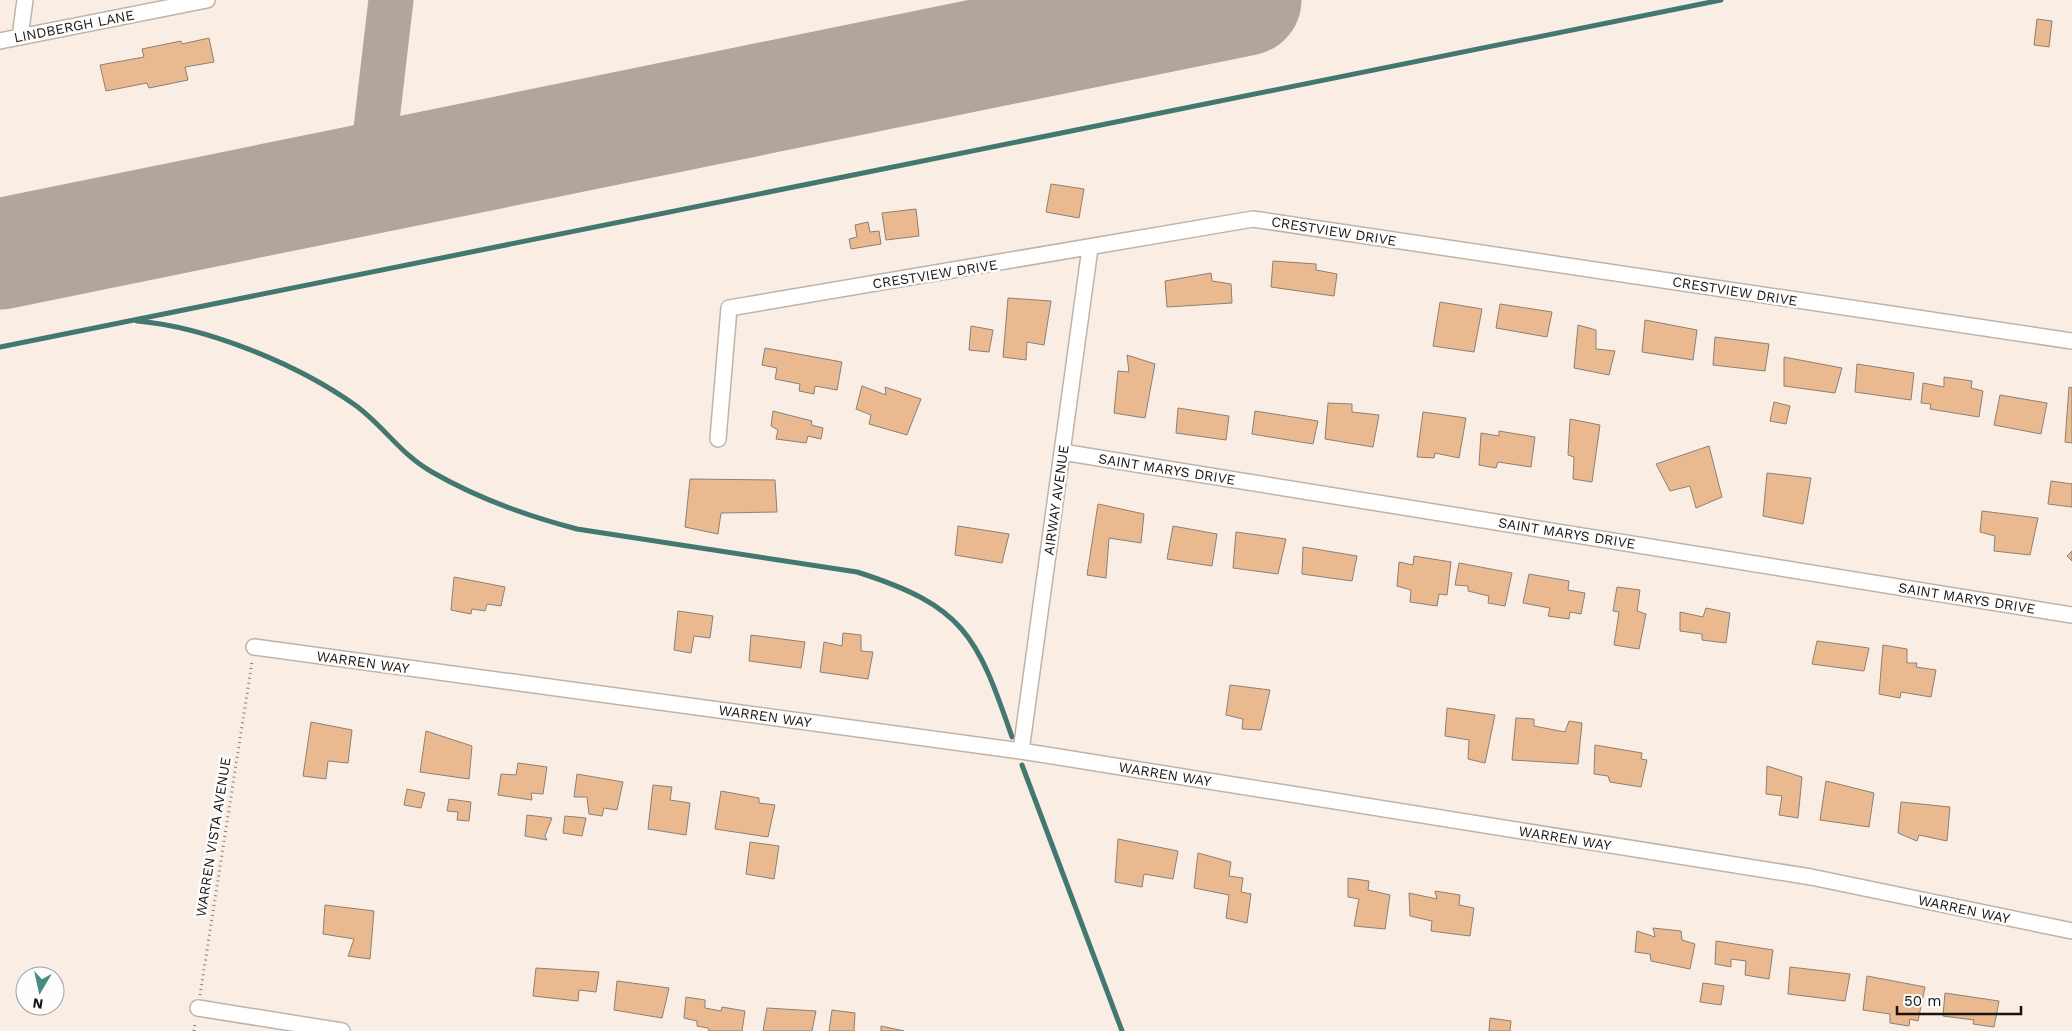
<svg xmlns="http://www.w3.org/2000/svg" width="2072" height="1031" font-family="'Work Sans',sans-serif">
	<rect width="100%" height="100%" fill="#faede3"/>
	<g fill="none" stroke-linecap="round" stroke-linejoin="round">
		<path stroke="#437870" stroke-width="5" d="M 137,321 C 207,327 297,364 355,405 C 383,425 401,455 432,472 C 477,498 527,516 577,529 L 857,572 C 964,606 977,635 1012,737
			M 0,347 L 1721,0
			M 1022,765 L 1122,1031"/>
		<path stroke="#b0a69e" stroke-width="45" d="M 375,137 C 384,159 388,163 410,170
			M 344,184 L 364,158 L 375,137 L 391,0"/>
		<path stroke="#b0a69e" stroke-width="111" d="M 0,254 L 1246,0"/>
	</g>
	<path fill="#ebb990" stroke="#8b8077" d="M 2037,19 L 2052,21 L 2049,47 L 2034,45 Z
		M 209,38 L 214,62 L 185,67 L 188,80 L 149,88 L 147,83 L 106,91 L 100,65 L 144,57 L 142,49 L 181,41 L 182,44 Z
		M 1051,184 L 1084,189 L 1079,218 L 1046,212 Z
		M 916,209 L 919,236 L 886,240 L 882,213 Z
		M 868,222 L 870,232 L 879,231 L 881,244 L 851,249 L 849,239 L 857,237 L 855,225 Z
		M 1273,261 L 1316,264 L 1316,270 L 1337,274 L 1334,296 L 1271,287 Z
		M 1211,273 L 1212,281 L 1231,284 L 1232,303 L 1167,307 L 1165,281 Z
		M 1008,298 L 1051,301 L 1044,345 L 1027,342 L 1026,360 L 1003,357 Z
		M 1440,302 L 1482,309 L 1474,352 L 1433,346 Z
		M 1500,304 L 1552,312 L 1547,337 L 1496,328 Z
		M 1645,320 L 1697,330 L 1693,360 L 1642,352 Z
		M 1578,325 L 1596,330 L 1596,349 L 1615,351 L 1609,375 L 1574,368 Z
		M 971,326 L 993,330 L 989,352 L 969,350 Z
		M 1715,337 L 1769,344 L 1765,371 L 1713,365 Z
		M 765,348 L 842,362 L 837,390 L 815,386 L 814,394 L 799,391 L 800,384 L 775,379 L 777,368 L 762,365 Z
		M 1127,355 L 1155,364 L 1145,418 L 1114,413 L 1118,371 L 1129,372 Z
		M 1784,357 L 1842,368 L 1835,393 L 1784,386 Z
		M 1857,364 L 1914,373 L 1911,400 L 1855,392 Z
		M 1944,377 L 1972,381 L 1971,388 L 1983,391 L 1979,417 L 1930,409 L 1931,404 L 1921,403 L 1923,383 L 1944,387 Z
		M 862,386 L 886,395 L 885,387 L 921,399 L 907,435 L 869,424 L 871,415 L 856,409 Z
		M 2069,387 L 2072,388 L 2072,443 L 2065,442 Z
		M 2000,395 L 2047,403 L 2041,434 L 1994,425 Z
		M 1774,402 L 1790,406 L 1786,424 L 1770,421 Z
		M 1328,403 L 1352,404 L 1352,412 L 1379,415 L 1373,447 L 1325,439 Z
		M 1178,408 L 1229,416 L 1226,440 L 1176,433 Z
		M 773,411 L 812,421 L 811,425 L 823,428 L 821,439 L 808,436 L 806,443 L 776,439 L 778,430 L 771,426 Z
		M 1255,411 L 1318,421 L 1313,444 L 1252,434 Z
		M 1423,412 L 1466,418 L 1459,458 L 1435,453 L 1434,458 L 1417,457 Z
		M 1570,419 L 1600,425 L 1592,482 L 1573,479 L 1574,457 L 1568,455 Z
		M 1499,431 L 1535,437 L 1531,467 L 1498,462 L 1496,468 L 1479,465 L 1481,433 L 1499,436 Z
		M 1709,446 L 1722,497 L 1696,508 L 1690,486 L 1670,491 L 1656,464 Z
		M 1767,473 L 1811,478 L 1803,524 L 1763,516 Z
		M 690,479 L 775,480 L 777,512 L 721,513 L 718,534 L 685,527 Z
		M 2051,481 L 2072,484 L 2072,507 L 2048,504 Z
		M 1098,504 L 1144,514 L 1141,543 L 1109,538 L 1106,578 L 1087,575 Z
		M 1982,511 L 2038,518 L 2030,555 L 1994,551 L 1995,536 L 1980,532 Z
		M 958,526 L 1009,534 L 1002,563 L 955,555 Z
		M 1173,526 L 1217,534 L 1212,566 L 1167,559 Z
		M 1236,532 L 1286,539 L 1278,574 L 1233,568 Z
		M 1303,547 L 1357,556 L 1352,581 L 1302,574 Z
		M 2072,551 L 2072,561 L 2067,556 Z
		M 1414,556 L 1451,562 L 1447,595 L 1439,594 L 1437,606 L 1410,602 L 1411,590 L 1397,586 L 1399,562 L 1413,565 Z
		M 1459,563 L 1512,573 L 1505,606 L 1488,603 L 1489,596 L 1468,591 L 1468,586 L 1455,585 Z
		M 1529,574 L 1569,581 L 1568,590 L 1585,593 L 1581,614 L 1570,612 L 1569,619 L 1548,616 L 1550,608 L 1523,603 Z
		M 454,577 L 505,587 L 501,606 L 487,604 L 485,611 L 472,609 L 471,614 L 451,610 Z
		M 1617,587 L 1640,590 L 1637,611 L 1646,614 L 1639,649 L 1614,645 L 1619,612 L 1613,611 Z
		M 1706,608 L 1730,613 L 1726,643 L 1702,640 L 1702,634 L 1680,631 L 1680,612 L 1703,617 Z
		M 678,611 L 713,616 L 710,638 L 694,636 L 691,653 L 674,650 Z
		M 843,633 L 861,635 L 861,651 L 873,652 L 868,679 L 820,672 L 824,642 L 842,646 Z
		M 751,635 L 805,642 L 801,668 L 749,661 Z
		M 1817,641 L 1869,648 L 1864,671 L 1812,664 Z
		M 1883,645 L 1907,649 L 1907,663 L 1917,663 L 1916,667 L 1936,670 L 1931,697 L 1901,692 L 1900,698 L 1879,694 Z
		M 1230,685 L 1270,690 L 1261,730 L 1242,729 L 1243,719 L 1226,715 Z
		M 1447,708 L 1495,715 L 1485,763 L 1468,759 L 1469,740 L 1445,736 Z
		M 1516,718 L 1534,719 L 1534,726 L 1565,732 L 1569,721 L 1582,723 L 1578,764 L 1512,760 Z
		M 311,722 L 352,730 L 348,763 L 328,761 L 326,779 L 303,776 Z
		M 426,731 L 472,746 L 469,779 L 420,772 Z
		M 1595,745 L 1642,753 L 1641,759 L 1647,760 L 1641,787 L 1610,782 L 1608,776 L 1594,774 Z
		M 518,763 L 547,767 L 543,794 L 531,793 L 532,800 L 498,795 L 501,774 L 516,775 Z
		M 1767,766 L 1802,777 L 1798,818 L 1779,815 L 1782,796 L 1766,794 Z
		M 577,774 L 623,782 L 617,810 L 604,808 L 602,816 L 589,814 L 587,797 L 574,797 Z
		M 1826,781 L 1874,793 L 1869,827 L 1820,820 Z
		M 653,785 L 672,787 L 670,800 L 690,803 L 686,835 L 648,829 Z
		M 407,789 L 425,793 L 421,808 L 404,805 Z
		M 721,791 L 759,798 L 759,803 L 775,805 L 768,837 L 715,829 Z
		M 449,799 L 471,802 L 469,821 L 457,820 L 458,812 L 447,811 Z
		M 1901,802 L 1950,807 L 1947,841 L 1919,835 L 1917,841 L 1898,833 Z
		M 527,815 L 552,818 L 545,836 L 547,840 L 525,836 Z
		M 565,816 L 586,818 L 582,836 L 563,833 Z
		M 1118,839 L 1178,851 L 1173,879 L 1144,874 L 1142,887 L 1115,882 Z
		M 750,842 L 779,846 L 774,879 L 746,874 Z
		M 1198,853 L 1231,862 L 1229,876 L 1243,878 L 1241,892 L 1251,894 L 1247,923 L 1226,918 L 1229,895 L 1194,888 Z
		M 1348,878 L 1369,881 L 1368,890 L 1390,895 L 1385,929 L 1354,926 L 1359,899 L 1348,897 Z
		M 1435,891 L 1460,895 L 1459,905 L 1474,908 L 1470,936 L 1431,931 L 1432,921 L 1410,916 L 1409,893 L 1437,899 Z
		M 325,905 L 374,911 L 370,959 L 348,956 L 354,939 L 323,934 Z
		M 1653,928 L 1681,931 L 1682,940 L 1695,944 L 1690,969 L 1651,961 L 1650,954 L 1635,952 L 1637,931 L 1655,937 Z
		M 1716,941 L 1773,950 L 1769,979 L 1745,975 L 1746,961 L 1731,959 L 1731,967 L 1715,964 Z
		M 1790,967 L 1850,974 L 1845,1001 L 1788,994 Z
		M 536,968 L 599,972 L 596,992 L 579,990 L 578,1001 L 533,996 Z
		M 1867,976 L 1925,987 L 1918,1021 L 1910,1019 L 1909,1026 L 1890,1023 L 1890,1014 L 1863,1010 Z
		M 617,981 L 669,988 L 662,1018 L 614,1010 Z
		M 1703,983 L 1724,986 L 1721,1005 L 1700,1002 Z
		M 1945,993 L 1999,1001 L 1994,1027 L 1973,1024 L 1974,1020 L 1943,1016 Z
		M 686,997 L 705,1000 L 705,1008 L 721,1011 L 722,1007 L 745,1011 L 742,1031 L 709,1031 L 708,1028 L 697,1026 L 697,1021 L 684,1018 Z
		M 767,1008 L 816,1011 L 812,1031 L 763,1031 Z
		M 832,1010 L 855,1013 L 854,1031 L 829,1031 Z
		M 1490,1018 L 1511,1021 L 1510,1031 L 1489,1031 Z
		M 881,1026 L 904,1031 L 881,1031 Z"/>
	<g fill="none" stroke-linecap="round" stroke-linejoin="round">
		<defs>
			<path id="street" d="M 20,37 L 25,0
				M 0,41 L 207,0
				M 718,439 L 729,308 L 1253,219 L 2072,341
				M 1062,452 L 2072,615
				M 254,647 L 1021,751 L 1811,877 L 2072,931
				M 1021,751 L 1090,248
				M 198,1008 L 342,1031"/>
		</defs>
		<use href="#street" stroke="#bfb3a9" stroke-width="18"/>
		<path stroke="#887f79" stroke-width="3" stroke-dasharray="1 4" stroke-linecap="butt" d="M 200,995 L 252,662
			M 194,1031 L 195,1023"/>
		<use href="#street" stroke="#fff" stroke-width="15"/>
	</g>
	<g text-anchor="middle" dominant-baseline="central" stroke-width="5" stroke-linejoin="round" paint-order="stroke">
		<g font-size="14" fill="#181411" stroke="#fdfdfd">
			<text transform="translate(74 26) rotate(-11)">LINDBERGH LANE</text>
			<text transform="translate(1334 231) rotate(9)">CRESTVIEW DRIVE</text>
			<text transform="translate(935 274) rotate(-9)">CRESTVIEW DRIVE</text>
			<text transform="translate(1735 291) rotate(9)">CRESTVIEW DRIVE</text>
			<text transform="translate(1167 469) rotate(9)">SAINT MARYS DRIVE</text>
			<text transform="translate(1056 500) rotate(-82)">AIRWAY AVENUE</text>
			<text transform="translate(1567 533) rotate(9)">SAINT MARYS DRIVE</text>
			<text transform="translate(1967 598) rotate(9)">SAINT MARYS DRIVE</text>
			<text transform="translate(363 662) rotate(8)">WARREN WAY</text>
			<text transform="translate(765 716) rotate(8)">WARREN WAY</text>
			<text transform="translate(1165 774) rotate(9)">WARREN WAY</text>
			<text transform="translate(213 837) rotate(-81)">WARREN VISTA AVENUE</text>
			<text transform="translate(1565 838) rotate(9)">WARREN WAY</text>
			<text transform="translate(1964 909) rotate(12)">WARREN WAY</text>
		</g>
	</g>
	<g transform="translate(40 991) rotate(189)"><circle r="24" fill="#fdfdfd" stroke="#a1a09f"/>
	<path d="M0-4L9 19L0 12L-9 19Z" fill="#478c83"/>
	<text y="-8" font-size="14" font-weight="bold" text-anchor="middle" fill="#181411">N</text>
	</g>
	<path d="M1897 1006v8h124v-8" fill="none" stroke="#181411" stroke-width="2.5"/>
	<text x="1904" y="1006" font-size="15" fill="#181411" stroke="#fdfdfd" stroke-width="4" paint-order="stroke">50 m</text>
</svg>
